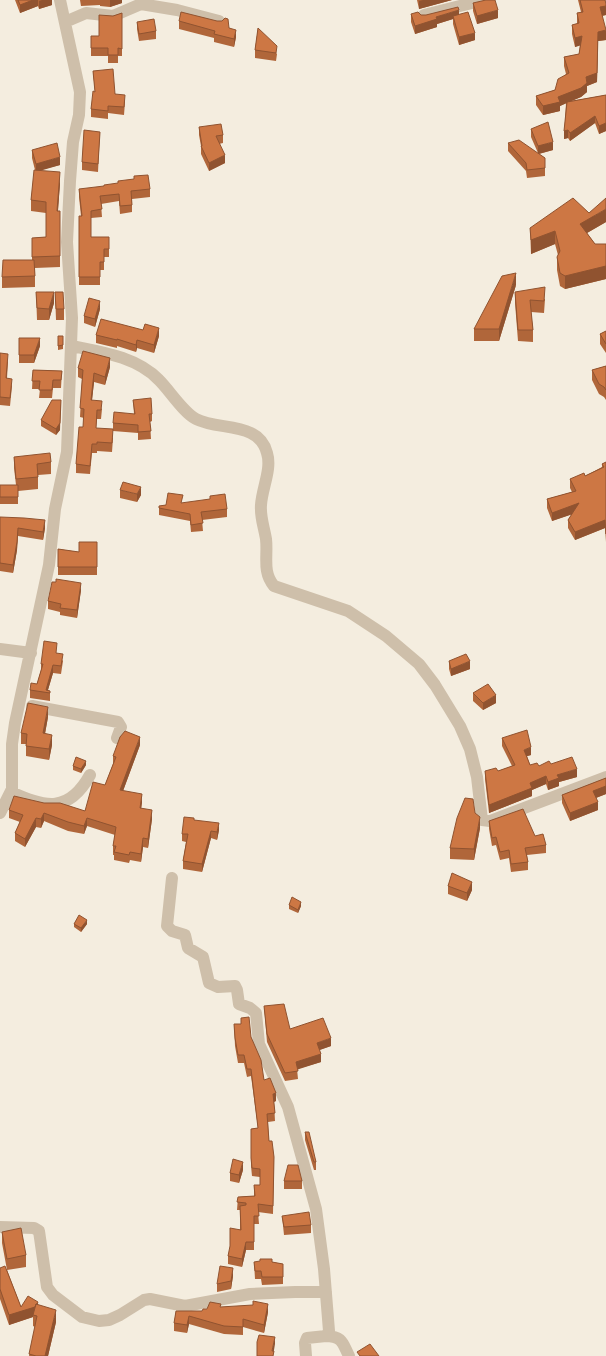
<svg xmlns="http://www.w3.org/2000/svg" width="606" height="1356" font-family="'Titillium Web',sans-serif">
	<rect width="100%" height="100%" fill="#f4eddf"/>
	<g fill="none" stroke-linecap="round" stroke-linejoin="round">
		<path stroke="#cebfaa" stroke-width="12" d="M 424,15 L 484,0
			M 65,22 L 86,13 L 113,16 L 141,4 L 177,10 L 219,21
			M 72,346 C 102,352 137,357 159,380 C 170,391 183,412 196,419 C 219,431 259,421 267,453 C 272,469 262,488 261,505 C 260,517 264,527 266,539 C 268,556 262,572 274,586 L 348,611 L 386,636 L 419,664 L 435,685 L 460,726 L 470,749 L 477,777 L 482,820 L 490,821 L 606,777
			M 0,649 L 31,653
			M 32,706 L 118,722 L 121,727 L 117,738
			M 11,792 C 45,808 69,813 90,775
			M 0,813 L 12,789 L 12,744 L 15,723 L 49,565 L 55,509 L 67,452 L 72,318 L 67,242 L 70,181 L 73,142 L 79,115 L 80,92 L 60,0
			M 172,878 L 167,926 L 172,931 L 185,935 L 188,948 L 203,957 L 209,983 L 218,987 L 235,986 L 237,990 L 239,1004 L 250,1008 L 256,1013 L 259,1044 L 288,1107 L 316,1209 L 324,1269 L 329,1331 L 326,1336 L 307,1338 L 305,1343 L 306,1356
			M 0,1227 L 34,1228 L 39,1231 L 47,1287 L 53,1295 L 82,1317 L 99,1321 L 109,1320 L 120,1315 L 144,1300 L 150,1299 L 185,1306 L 250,1294 L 295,1292 L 326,1292
			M 326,1336 C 343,1337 342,1342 349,1356"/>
	</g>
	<path fill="#b0663a" d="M 15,0 L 52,0 L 52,5 L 39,9 L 38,6 L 20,13 Z
		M 80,0 L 122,0 L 122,3 L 110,7 L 100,6 L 100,5 L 81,6 Z
		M 417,0 L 452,0 L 419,9 Z
		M 578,0 L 606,0 L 605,1 L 606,15 L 602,16 L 606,40 L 598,41 L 597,82 L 587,86 L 587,92 L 581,97 L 571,101 L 606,95 L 606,131 L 599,134 L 595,123 L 570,141 L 568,138 L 564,139 L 566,103 L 560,106 L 560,111 L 543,115 L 536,105 L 536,96 L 555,90 L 566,74 L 564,66 L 564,57 L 579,54 L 580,45 L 575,47 L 572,34 L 572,25 L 577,24 L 577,13 L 581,12 Z
		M 473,3 L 498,18 L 477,24 L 473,11 Z
		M 122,13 L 122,56 L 118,56 L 118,63 L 108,63 L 108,56 L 91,56 L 91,36 L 99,36 L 113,16 Z
		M 411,14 L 421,15 L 459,15 L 475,40 L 459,45 L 453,24 L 453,19 L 437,24 L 437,27 L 415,34 L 411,22 Z
		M 179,21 L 229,28 L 236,37 L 234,47 L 214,42 L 214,38 L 179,29 Z
		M 137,22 L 156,31 L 156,39 L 139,41 L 137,29 Z
		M 258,28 L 277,54 L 276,61 L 255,58 L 255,50 Z
		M 93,71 L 115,94 L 125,102 L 124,115 L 108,113 L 108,119 L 91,117 L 91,109 L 95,92 Z
		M 199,127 L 223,135 L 223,143 L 219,144 L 225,163 L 209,171 L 201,154 L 201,146 L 199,135 Z
		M 531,129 L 553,150 L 539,154 L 545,158 L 545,176 L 527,178 L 526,171 L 508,151 L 508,143 L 538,153 L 531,137 Z
		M 100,132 L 98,172 L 82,170 L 82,162 Z
		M 32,150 L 60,165 L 40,170 L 60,183 L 58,211 L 60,211 L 60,267 L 35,268 L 35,287 L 2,288 L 2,277 L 32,260 L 32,238 L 46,237 L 46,213 L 31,211 L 31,200 L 35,170 L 32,158 Z
		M 79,189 L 150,189 L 150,197 L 132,199 L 132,212 L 120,214 L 119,201 L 101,204 L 102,217 L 91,218 L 91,237 L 109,237 L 109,257 L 104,257 L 104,270 L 100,270 L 100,285 L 79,285 L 79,216 L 81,216 L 79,197 Z
		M 589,213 L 606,222 L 587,233 L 595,244 L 606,244 L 606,279 L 565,289 L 560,286 L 557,270 L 557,257 L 558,255 L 555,244 L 531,254 L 530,228 Z
		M 516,285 L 499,341 L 474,341 L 474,329 Z
		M 36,292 L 54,303 L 49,320 L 37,320 Z
		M 55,292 L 64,309 L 64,320 L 56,320 Z
		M 515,292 L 545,299 L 544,313 L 531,312 L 533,330 L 533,342 L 518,341 L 515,303 Z
		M 100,309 L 95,327 L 84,323 L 84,316 Z
		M 606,331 L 606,353 L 600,344 L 600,334 Z
		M 96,335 L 159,336 L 154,353 L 137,348 L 136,352 L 117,346 L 117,348 L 96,343 Z
		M 58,336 L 63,336 L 63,349 L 58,350 Z
		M 19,338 L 40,346 L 34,363 L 19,363 Z
		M 0,353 L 8,362 L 7,378 L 12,386 L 10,406 L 0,405 Z
		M 606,366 L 606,400 L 604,397 L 599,394 L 592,380 L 592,370 Z
		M 110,367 L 105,385 L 94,382 L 92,400 L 102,409 L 101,419 L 97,419 L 96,428 L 113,438 L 112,452 L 97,451 L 97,453 L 92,453 L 90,474 L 76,473 L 76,464 L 83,427 L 84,418 L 80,417 L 82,379 L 78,377 L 78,368 Z
		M 33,370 L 62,371 L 61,388 L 53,388 L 52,398 L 39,398 L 40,389 L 32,389 Z
		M 133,400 L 152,414 L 152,421 L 150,422 L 151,439 L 138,440 L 138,433 L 113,431 L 113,423 L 134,414 Z
		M 41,420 L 60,430 L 56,435 L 41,426 Z
		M 14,457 L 51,462 L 51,474 L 38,475 L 38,489 L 18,491 L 18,504 L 0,504 L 0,485 L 16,485 L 14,468 Z
		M 606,462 L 606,542 L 605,528 L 575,540 L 568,528 L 568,520 L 572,514 L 552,521 L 547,508 L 547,499 L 572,492 L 570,488 L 570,479 L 585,476 L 602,467 L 602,464 Z
		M 120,490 L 141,495 L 137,502 L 120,498 Z
		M 183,503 L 227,509 L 227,517 L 202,520 L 203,531 L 191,532 L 190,521 L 159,515 L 159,506 Z
		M 0,517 L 45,528 L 43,540 L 18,536 L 17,550 L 13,573 L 0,571 Z
		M 97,542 L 97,575 L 58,575 L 58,549 L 79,552 Z
		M 81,590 L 77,618 L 60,615 L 60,612 L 48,609 L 48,601 Z
		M 57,653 L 63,661 L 61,674 L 53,673 L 48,690 L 50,691 L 50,701 L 30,698 L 30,690 L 37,684 L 41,670 L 41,664 Z
		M 449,661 L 470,669 L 451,676 L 449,669 Z
		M 473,693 L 496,703 L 483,710 L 473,701 Z
		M 48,717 L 45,734 L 52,745 L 49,760 L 26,756 L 26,744 L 21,744 L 21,733 Z
		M 502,738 L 531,755 L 527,756 L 530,765 L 539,766 L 551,764 L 577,777 L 559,782 L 559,786 L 548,790 L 546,784 L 532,790 L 532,796 L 489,813 L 485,779 L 485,771 L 498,771 L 512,766 L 502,746 Z
		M 140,745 L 123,791 L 142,802 L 141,809 L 152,819 L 148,848 L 143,847 L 141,862 L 130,860 L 129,863 L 114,860 L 114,855 L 113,855 L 113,846 L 115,835 L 87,826 L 84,834 L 68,831 L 44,821 L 41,828 L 36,827 L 25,847 L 15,841 L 15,833 L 20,822 L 9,818 L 9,810 L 44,803 L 85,811 L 105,785 L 113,764 L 113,756 Z
		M 86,765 L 81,773 L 73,770 L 73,766 Z
		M 606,778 L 606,794 L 596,798 L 598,810 L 570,821 L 562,803 L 562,795 Z
		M 194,820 L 219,830 L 217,840 L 211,838 L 202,872 L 183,869 L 183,861 L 186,842 L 182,841 L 182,834 Z
		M 489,821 L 535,836 L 546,845 L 546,853 L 527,855 L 528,862 L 528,870 L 511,872 L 509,858 L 500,860 L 496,845 L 492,846 L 489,829 Z
		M 480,828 L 474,860 L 450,859 L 450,848 Z
		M 448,886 L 472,890 L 467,901 L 448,894 Z
		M 289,905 L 301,906 L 298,913 L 289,909 Z
		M 74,924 L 87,924 L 81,932 L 74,927 Z
		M 264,1006 L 290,1029 L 331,1046 L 319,1050 L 321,1062 L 297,1069 L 298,1079 L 285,1081 L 267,1042 Z
		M 234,1024 L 251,1037 L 264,1080 L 276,1101 L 274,1102 L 275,1121 L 268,1122 L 269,1141 L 274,1157 L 273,1214 L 258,1212 L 259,1224 L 254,1224 L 254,1250 L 246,1250 L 242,1267 L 228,1264 L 228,1256 L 240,1229 L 240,1210 L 237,1210 L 238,1197 L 254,1196 L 254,1185 L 260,1185 L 260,1177 L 252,1176 L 251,1166 L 251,1129 L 258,1128 L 251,1076 L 247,1077 L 244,1063 L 238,1063 L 235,1046 Z
		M 305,1132 L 316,1162 L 316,1170 L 314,1170 L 305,1140 Z
		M 243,1170 L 239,1183 L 230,1181 L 230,1173 Z
		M 284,1181 L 302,1181 L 302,1189 L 284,1189 Z
		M 282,1216 L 311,1225 L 311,1233 L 284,1235 Z
		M 2,1232 L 26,1255 L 26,1267 L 7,1270 L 21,1307 L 38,1305 L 56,1322 L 48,1356 L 29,1356 L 35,1327 L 33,1326 L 33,1317 L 9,1325 L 0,1299 L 0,1268 L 7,1270 L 2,1243 Z
		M 254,1262 L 272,1262 L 283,1264 L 283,1284 L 262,1285 L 261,1279 L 255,1279 Z
		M 233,1276 L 231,1289 L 217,1292 L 217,1284 Z
		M 221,1307 L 268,1312 L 264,1333 L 243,1327 L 243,1335 L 224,1334 L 189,1324 L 187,1333 L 174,1331 L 174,1323 L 176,1311 L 202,1311 Z"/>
	<path fill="#905330" d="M 33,0 L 38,0 L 38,6 L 20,13 L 20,5 Z
		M 42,0 L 52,0 L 52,5 L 39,9 L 39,1 Z
		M 110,0 L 122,0 L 122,3 L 110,7 Z
		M 423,0 L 452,0 L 419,9 L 419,1 Z
		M 606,6 L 606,15 L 600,16 L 600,7 Z
		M 459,10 L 459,18 L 453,16 L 453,19 L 437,24 L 437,27 L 415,34 L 415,26 L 436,17 Z
		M 498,10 L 498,18 L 477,24 L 477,16 Z
		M 236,30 L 236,37 L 234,47 L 234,39 Z
		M 606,30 L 606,40 L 598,41 L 597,82 L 587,86 L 587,92 L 581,97 L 560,106 L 560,111 L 543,115 L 543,106 L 558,97 L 586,77 L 598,32 Z
		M 475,33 L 475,40 L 459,45 L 459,37 Z
		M 582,36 L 582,45 L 575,47 L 575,38 Z
		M 595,116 L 595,123 L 570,141 L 570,133 Z
		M 606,123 L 606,131 L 599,134 L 599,126 Z
		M 568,130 L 568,138 L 564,139 L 564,131 Z
		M 553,142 L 553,150 L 538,154 L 538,146 Z
		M 225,155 L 225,163 L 209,171 L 209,163 Z
		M 60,157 L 60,165 L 36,172 L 36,164 Z
		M 60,172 L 60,183 L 57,222 L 57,211 Z
		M 606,209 L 606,222 L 580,237 L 580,224 Z
		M 555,231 L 555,244 L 531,254 L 531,240 Z
		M 606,266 L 606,279 L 565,289 L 565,276 Z
		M 516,273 L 516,285 L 499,341 L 499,329 Z
		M 54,292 L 54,303 L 49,320 L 49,309 Z
		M 100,301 L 100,309 L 95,327 L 95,319 Z
		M 159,328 L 159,336 L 154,353 L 154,345 Z
		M 40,338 L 40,346 L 34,363 L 34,355 Z
		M 137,340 L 137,348 L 136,352 L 136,345 Z
		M 110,358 L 110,367 L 105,385 L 105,377 Z
		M 94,373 L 94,382 L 91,409 L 91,400 Z
		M 61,400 L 60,430 L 56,435 L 56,429 Z
		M 141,487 L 141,495 L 137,502 L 137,494 Z
		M 579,503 L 579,512 L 552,521 L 552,513 Z
		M 45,520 L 45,528 L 43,540 L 43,532 Z
		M 605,520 L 605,528 L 575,540 L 575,532 Z
		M 18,528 L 17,550 L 13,573 L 13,565 Z
		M 81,583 L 81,590 L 77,618 L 77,610 Z
		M 470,661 L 470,669 L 451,676 L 451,669 Z
		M 53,665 L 53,673 L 47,693 L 46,690 Z
		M 496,695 L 496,703 L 483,710 L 483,703 Z
		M 48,707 L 48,717 L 43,744 L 43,733 Z
		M 52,735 L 52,745 L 49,760 L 49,749 Z
		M 140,737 L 140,745 L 120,799 L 120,790 Z
		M 531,747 L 531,755 L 524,757 L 524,750 Z
		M 86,761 L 86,765 L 81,773 L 81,769 Z
		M 577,769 L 577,777 L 559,782 L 559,786 L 548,790 L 548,782 L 557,775 Z
		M 546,776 L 546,784 L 532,790 L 532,796 L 489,813 L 489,805 L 530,783 Z
		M 606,786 L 606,794 L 593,799 L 593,791 Z
		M 142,794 L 142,802 L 140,817 L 140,808 Z
		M 598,802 L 598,810 L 570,821 L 570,813 Z
		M 152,810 L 152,819 L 148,848 L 148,839 Z
		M 44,813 L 44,821 L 41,828 L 41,819 Z
		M 480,817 L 480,828 L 474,860 L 474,849 Z
		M 36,818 L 36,827 L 25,847 L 25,839 Z
		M 87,818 L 87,826 L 84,834 L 84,826 Z
		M 219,823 L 219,830 L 217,840 L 217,832 Z
		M 211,831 L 211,838 L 202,872 L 202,864 Z
		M 143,838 L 143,847 L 141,862 L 141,854 Z
		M 472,882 L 472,890 L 467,901 L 467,893 Z
		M 301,902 L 301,906 L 298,913 L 298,910 Z
		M 87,920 L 87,924 L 81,932 L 81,928 Z
		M 331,1038 L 331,1046 L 317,1051 L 317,1043 Z
		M 321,1054 L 321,1062 L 296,1070 L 296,1062 Z
		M 276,1093 L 276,1101 L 273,1102 L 273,1094 Z
		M 243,1162 L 243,1170 L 239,1183 L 239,1175 Z
		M 246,1242 L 246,1250 L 242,1267 L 242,1259 Z
		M 233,1268 L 233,1276 L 231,1289 L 231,1281 Z
		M 38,1302 L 38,1312 L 33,1315 L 33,1317 L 9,1325 L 9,1315 Z
		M 268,1304 L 268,1312 L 264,1333 L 264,1325 Z
		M 56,1310 L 56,1322 L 48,1356 L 45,1356 Z
		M 189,1316 L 189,1324 L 187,1333 L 187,1325 Z
		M 275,1337 L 275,1344 L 273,1356 L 272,1351 Z"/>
	<path fill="#cd7744" stroke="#905330" d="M 18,0 L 33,0 L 20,5 Z
		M 486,0 L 495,0 L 498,10 L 477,16 L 473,3 Z
		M 580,0 L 605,0 L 606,4 L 606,6 L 600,7 L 606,30 L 598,32 L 597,73 L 586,77 L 587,83 L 581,88 L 558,97 L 560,102 L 543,106 L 536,96 L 555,90 L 558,79 L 569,73 L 564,57 L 579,54 L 582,36 L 575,38 L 572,25 L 579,23 L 577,13 L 583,12 Z
		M 458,7 L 459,10 L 436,17 L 437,19 L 415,26 L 411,14 L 418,12 L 421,15 L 426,15 Z
		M 181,12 L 217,21 L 222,21 L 225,18 L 228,19 L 229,28 L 236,30 L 234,39 L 214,34 L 215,31 L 179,21 Z
		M 468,12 L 475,33 L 459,37 L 453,16 Z
		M 122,13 L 122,49 L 118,48 L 118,55 L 108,55 L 108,48 L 91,48 L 91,36 L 99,36 L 99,15 L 113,16 Z
		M 154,19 L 156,31 L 139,34 L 137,22 Z
		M 258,28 L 277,46 L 276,53 L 255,50 Z
		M 113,69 L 115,94 L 125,95 L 124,107 L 108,106 L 108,111 L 91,109 L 93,91 L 95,92 L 93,71 Z
		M 606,95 L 606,123 L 599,126 L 595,116 L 570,133 L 568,130 L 564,131 L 567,102 Z
		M 548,122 L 553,142 L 538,146 L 531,129 Z
		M 221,124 L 223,135 L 216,136 L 225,155 L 209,163 L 201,146 L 202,146 L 199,127 Z
		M 84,130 L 100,132 L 98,164 L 82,162 Z
		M 519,140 L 545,158 L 545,168 L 527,170 L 526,163 L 508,143 Z
		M 57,143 L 60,157 L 36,164 L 32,150 Z
		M 34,170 L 60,172 L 57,211 L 60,211 L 60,256 L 32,257 L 32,238 L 46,237 L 46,202 L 31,200 Z
		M 148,175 L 150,189 L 131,191 L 132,205 L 120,206 L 119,194 L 100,196 L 102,209 L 91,211 L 91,237 L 109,237 L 109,249 L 104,249 L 104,262 L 100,262 L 100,277 L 79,277 L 79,216 L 82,216 L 79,189 L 104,186 L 104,185 L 118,183 L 118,181 L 134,179 L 134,176 Z
		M 573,198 L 589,213 L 606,198 L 606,209 L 580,224 L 595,244 L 606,244 L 606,266 L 565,276 L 560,273 L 557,257 L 560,251 L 555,231 L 531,240 L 530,228 Z
		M 3,260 L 34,260 L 35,276 L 2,277 Z
		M 516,273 L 499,329 L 474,329 L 502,276 Z
		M 545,287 L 544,301 L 530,300 L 533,330 L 518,330 L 515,292 Z
		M 36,292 L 54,292 L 49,309 L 37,308 Z
		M 55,292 L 63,292 L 64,309 L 56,309 Z
		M 89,298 L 100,301 L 95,319 L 84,316 Z
		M 101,319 L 143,330 L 145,324 L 159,328 L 154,345 L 137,340 L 136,345 L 117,339 L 117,340 L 96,335 Z
		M 606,331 L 606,344 L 600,334 Z
		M 58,336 L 63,336 L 63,345 L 58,346 Z
		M 19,338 L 40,338 L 34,355 L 19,355 Z
		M 83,351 L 110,358 L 105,377 L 94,373 L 91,400 L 102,401 L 101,410 L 97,410 L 96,428 L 113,429 L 112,443 L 97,442 L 97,444 L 92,444 L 90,466 L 76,464 L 79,427 L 83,427 L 84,409 L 80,408 L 83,370 L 78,368 Z
		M 0,353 L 8,354 L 6,378 L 12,379 L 10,398 L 0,397 Z
		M 606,366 L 606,390 L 604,387 L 599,384 L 592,370 Z
		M 33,370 L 62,371 L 61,380 L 53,380 L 52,390 L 39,390 L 40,381 L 32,381 Z
		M 151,398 L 152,414 L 149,414 L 151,431 L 138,432 L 138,425 L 113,423 L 114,412 L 135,414 L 133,400 Z
		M 52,400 L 61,400 L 60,423 L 56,429 L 41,420 Z
		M 50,453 L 51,462 L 37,464 L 38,477 L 16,479 L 14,457 Z
		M 606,462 L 606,534 L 605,520 L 575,532 L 568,520 L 579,503 L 552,513 L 547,499 L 576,491 L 570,479 L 584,473 L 585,476 L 604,467 L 602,464 Z
		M 123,482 L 141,487 L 137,494 L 120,490 Z
		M 0,485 L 18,485 L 18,497 L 0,497 Z
		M 168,493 L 183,495 L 181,503 L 210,499 L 210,496 L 225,494 L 227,509 L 201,512 L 203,523 L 191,525 L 190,514 L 159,508 L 159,506 L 166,505 Z
		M 0,517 L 24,518 L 45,520 L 43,532 L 18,528 L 17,542 L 13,565 L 0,563 Z
		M 79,542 L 97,542 L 97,567 L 58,567 L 58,549 L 79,552 Z
		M 56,579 L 81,583 L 77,610 L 60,608 L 61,604 L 48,601 L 52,582 L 56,582 Z
		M 44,641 L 57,643 L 56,653 L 63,654 L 61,666 L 53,665 L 46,690 L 50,691 L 50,693 L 30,690 L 31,683 L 37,684 L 43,664 L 41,664 Z
		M 466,654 L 470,661 L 451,669 L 449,661 Z
		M 488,684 L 496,695 L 483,703 L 473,693 Z
		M 28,703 L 48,707 L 43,733 L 52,735 L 49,749 L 26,746 L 27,734 L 21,733 Z
		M 527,730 L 531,747 L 524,750 L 530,765 L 537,763 L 539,766 L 549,761 L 551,764 L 572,757 L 577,769 L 557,775 L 559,778 L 548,782 L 546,776 L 530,783 L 532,788 L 489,805 L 485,771 L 496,768 L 498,771 L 515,765 L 502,738 Z
		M 125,731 L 140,737 L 120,790 L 142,794 L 140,808 L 152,810 L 148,839 L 143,838 L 141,854 L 130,852 L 129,855 L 114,852 L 116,846 L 113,846 L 116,827 L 87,818 L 84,826 L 68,822 L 44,813 L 41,819 L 36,818 L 25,839 L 15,833 L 23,815 L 9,810 L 14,796 L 44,803 L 60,803 L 85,811 L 93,782 L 105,785 L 116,757 L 113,756 L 120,737 Z
		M 76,757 L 86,761 L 81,769 L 73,766 Z
		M 606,778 L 606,786 L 593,791 L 598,802 L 570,813 L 562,795 Z
		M 465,798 L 473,799 L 475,813 L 480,817 L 474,849 L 450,848 L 457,818 Z
		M 523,809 L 535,836 L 543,834 L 546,845 L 525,848 L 528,862 L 511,864 L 509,850 L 500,852 L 496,837 L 492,838 L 489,821 Z
		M 184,817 L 194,818 L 194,820 L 219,823 L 217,832 L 211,831 L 202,864 L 183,861 L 188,834 L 182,834 Z
		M 452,873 L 472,882 L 467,893 L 448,886 Z
		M 292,897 L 301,902 L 298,910 L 289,905 Z
		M 79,915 L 87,920 L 81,928 L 74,924 Z
		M 284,1004 L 290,1029 L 323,1018 L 331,1038 L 317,1043 L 321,1054 L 296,1062 L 298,1071 L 285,1073 L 267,1034 L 264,1006 Z
		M 249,1017 L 251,1037 L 261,1060 L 264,1080 L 270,1078 L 276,1093 L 273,1094 L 275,1113 L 267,1114 L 269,1141 L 272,1141 L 274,1157 L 273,1206 L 258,1204 L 259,1216 L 254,1216 L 254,1242 L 246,1242 L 242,1259 L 228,1256 L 230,1246 L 230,1228 L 241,1230 L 240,1206 L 246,1205 L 246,1203 L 237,1202 L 238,1197 L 255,1196 L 254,1185 L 260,1185 L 260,1169 L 252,1168 L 251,1158 L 251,1129 L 258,1128 L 251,1069 L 247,1069 L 244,1055 L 238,1055 L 235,1038 L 234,1024 L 241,1024 L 241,1018 Z
		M 305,1132 L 309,1132 L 316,1162 L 314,1162 Z
		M 233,1159 L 243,1162 L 239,1175 L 230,1173 Z
		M 288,1165 L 298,1165 L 302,1181 L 284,1181 Z
		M 309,1212 L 311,1225 L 284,1227 L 282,1216 Z
		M 21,1228 L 26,1255 L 7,1259 L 2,1232 Z
		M 260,1259 L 272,1259 L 272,1262 L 283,1264 L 283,1277 L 262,1277 L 261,1271 L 255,1271 L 254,1262 L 260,1261 Z
		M 5,1266 L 21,1307 L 28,1296 L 38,1302 L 37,1304 L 36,1304 L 35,1307 L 9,1315 L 0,1289 L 0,1268 Z
		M 220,1266 L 233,1268 L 231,1281 L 217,1284 Z
		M 253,1301 L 268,1304 L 264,1325 L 243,1319 L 243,1327 L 224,1326 L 189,1316 L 187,1325 L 174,1323 L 176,1311 L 202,1311 L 203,1309 L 207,1309 L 210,1302 L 221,1304 L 220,1307 L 253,1305 Z
		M 36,1304 L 56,1310 L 45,1356 L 36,1356 L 29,1354 L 37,1316 L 33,1315 Z
		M 259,1335 L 275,1337 L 272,1351 L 274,1351 L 273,1356 L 257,1356 L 257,1342 Z
		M 370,1344 L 379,1356 L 360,1356 L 357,1352 Z"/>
</svg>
